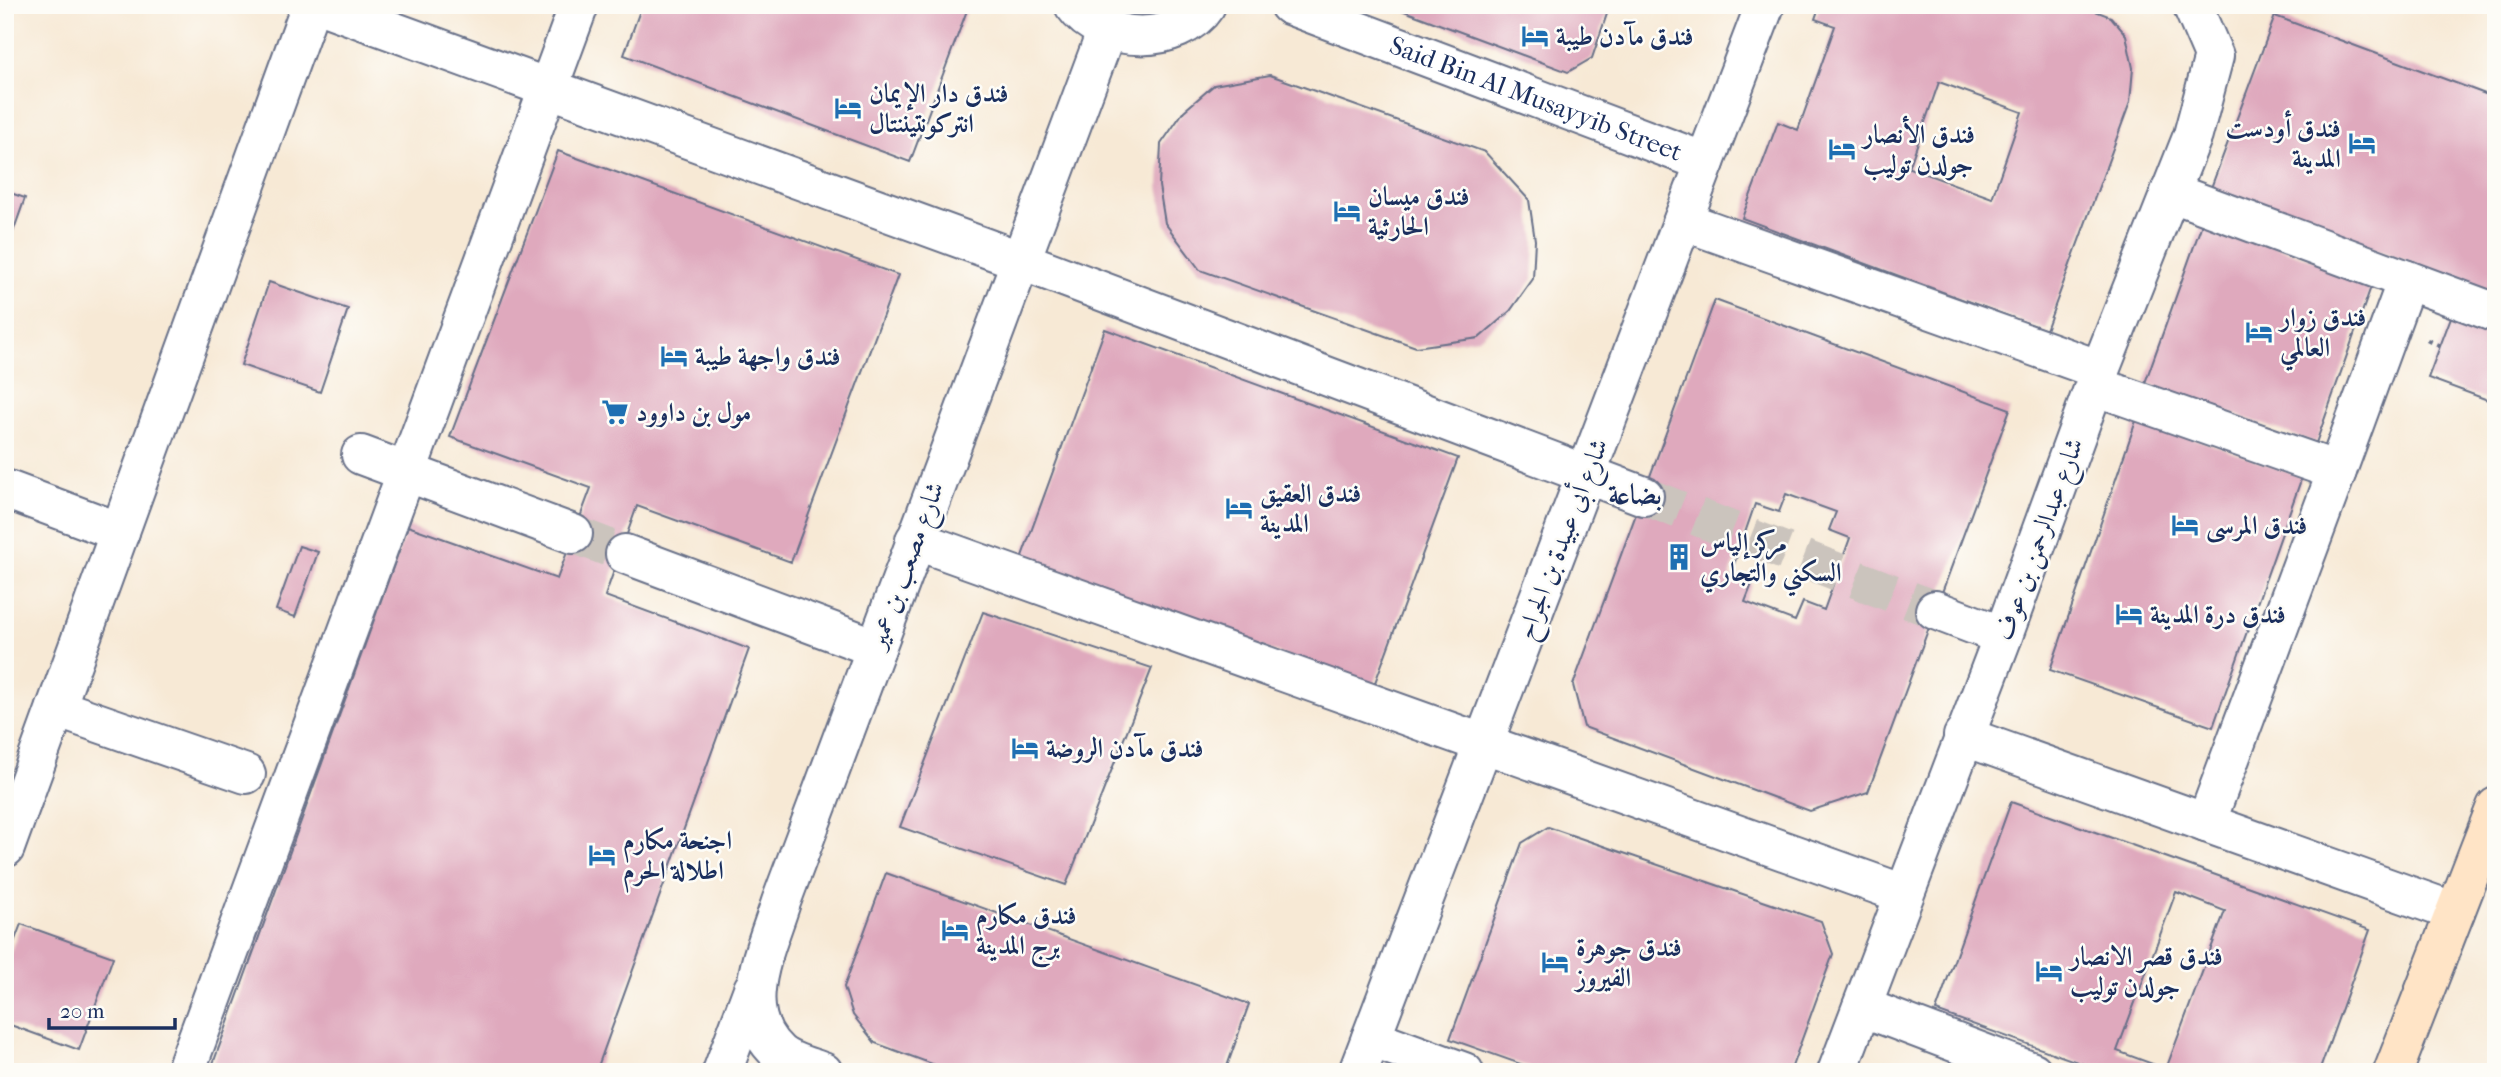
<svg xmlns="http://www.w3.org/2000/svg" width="2501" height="1077" font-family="'IM FELL French Canon',Amiri,serif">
	<rect width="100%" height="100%" fill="#fdfcf7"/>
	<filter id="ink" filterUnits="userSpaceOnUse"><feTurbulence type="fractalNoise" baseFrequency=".0143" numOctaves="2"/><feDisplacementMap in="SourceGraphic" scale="14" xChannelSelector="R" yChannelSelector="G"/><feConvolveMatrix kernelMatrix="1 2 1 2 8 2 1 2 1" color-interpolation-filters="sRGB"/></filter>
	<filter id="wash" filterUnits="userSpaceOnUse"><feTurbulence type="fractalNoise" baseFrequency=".00686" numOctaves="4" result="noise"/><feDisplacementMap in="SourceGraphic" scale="28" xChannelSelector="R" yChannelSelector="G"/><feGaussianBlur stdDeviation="1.57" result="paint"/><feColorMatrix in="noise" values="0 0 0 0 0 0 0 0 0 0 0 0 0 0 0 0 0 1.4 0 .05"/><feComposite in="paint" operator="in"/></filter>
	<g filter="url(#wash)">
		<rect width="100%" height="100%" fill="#f7e9d5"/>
		<g id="blocks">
			<path fill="#dfa9bd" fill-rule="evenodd" d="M 642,5 L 969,5 L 910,162 L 624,55 Z
				M 1388,5 L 1610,5 L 1592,58 L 1568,72 Z
				M 1820,5 L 2080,5 L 2111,17 L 2126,35 L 2133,68 L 2130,102 L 2046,330 L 1742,218 L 1778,122 L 1798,130 L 1835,26 L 1815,19 ZM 1939,82 L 2022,112 L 1992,198 L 1909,168 Z
				M 2275,16 L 2496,98 L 2496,294 L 2211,188 Z
				M 1270,75 L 1485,152 L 1529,200 L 1535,240 L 1533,279 L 1510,311 L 1479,338 L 1416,347 L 1200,270 L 1165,223 L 1159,186 L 1161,144 L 1184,111 L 1214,85 Z
				M 558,151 L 898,275 L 791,562 L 637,506 L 605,596 L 749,649 L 596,1072 L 210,1072 L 408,526 L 557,579 L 591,488 L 450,437 Z
				M 5,191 L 25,198 L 6,252 L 5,251 Z
				M 2203,221 L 2373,281 L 2316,443 L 2145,383 Z
				M 269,282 L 348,309 L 320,392 L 241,365 Z
				M 1715,300 L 2010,409 L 1868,792 L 1810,811 L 1584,727 L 1573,685 ZM 1786,494 L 1836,512 L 1829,530 L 1850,538 L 1824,610 L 1803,602 L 1795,621 L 1745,602 L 1752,584 L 1730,576 L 1755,504 L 1779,512 Z
				M 2453,312 L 2496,327 L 2496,403 L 2428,378 Z
				M 1105,329 L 1458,458 L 1373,688 L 1021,559 Z
				M 2137,418 L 2302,477 L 2213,727 L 2050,670 Z
				M 299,546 L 318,552 L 295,617 L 276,610 Z
				M 983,612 L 1152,668 L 1066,885 L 900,827 Z
				M 2011,802 L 2370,930 L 2319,1072 L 2105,1072 L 1936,1011 ZM 2176,892 L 2225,911 L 2166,1069 L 2117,1051 Z
				M 1548,827 L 1821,921 L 1833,954 L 1790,1072 L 1543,1072 L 1450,1039 L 1522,843 Z
				M 886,873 L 1249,1004 L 1225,1072 L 954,1072 L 875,1043 L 853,1015 L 844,987 Z
				M 21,924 L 113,957 L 79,1050 L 5,1023 L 5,966 Z"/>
		</g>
	</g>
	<g filter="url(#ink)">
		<use href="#blocks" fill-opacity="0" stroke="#687088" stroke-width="2"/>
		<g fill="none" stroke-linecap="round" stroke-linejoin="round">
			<path stroke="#cbc4bd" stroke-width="38" stroke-dasharray="38 19" stroke-linecap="butt" d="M 1644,496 L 1935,610
				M 573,534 L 625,554"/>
			<defs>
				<g id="street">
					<path d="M 321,5 L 1019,260 L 1644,496"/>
					<path d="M 1074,5 C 1102,45 1179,46 1206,5"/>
					<path id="s1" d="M 1289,5 L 1705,162"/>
					<path d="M 2170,192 L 2496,313"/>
					<path d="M 1683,221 L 2100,370"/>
					<path d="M 2095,386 L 2337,471 L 2206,823"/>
					<path d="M 361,455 L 573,534"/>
					<path d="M 2337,471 L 2407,280"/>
					<path d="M 5,489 L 120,532"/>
					<path d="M 915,540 L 1904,894"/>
					<path d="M 625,554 L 876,648"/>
					<path d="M 1935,610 L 2003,636"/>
					<path d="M 56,708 L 246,774"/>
					<path d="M 1963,736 L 2455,912"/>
					<path d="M 5,848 L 311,5"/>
					<path d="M 1862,1007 L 2033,1072"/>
					<path d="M 1371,1038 L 1464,1072"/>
					<path d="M 185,1072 L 579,5"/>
					<path d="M 722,1072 L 753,989"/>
					<path d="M 823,1072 C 810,1067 789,1062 779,1053 C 733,1012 766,950 781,902 L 1107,30"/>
					<path d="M 1358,1072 L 1765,5"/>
					<path d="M 1837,1072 L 2003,636 L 2100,370 L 2193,135 L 2214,56 L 2192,5"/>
				</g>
				<path id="secondary" d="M 2393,1072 L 2496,807"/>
			</defs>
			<use href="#street" stroke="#687088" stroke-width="42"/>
			<use href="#secondary" stroke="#687088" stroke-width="42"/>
			<path stroke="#687088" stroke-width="4.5" stroke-dasharray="5 5" stroke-linecap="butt" d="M 2427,340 L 2440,346"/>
			<use href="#street" stroke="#fff" stroke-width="38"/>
			<use href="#secondary" stroke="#ffe4c6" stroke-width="38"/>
		</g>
	</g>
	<defs>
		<symbol id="hotel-bare" viewBox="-9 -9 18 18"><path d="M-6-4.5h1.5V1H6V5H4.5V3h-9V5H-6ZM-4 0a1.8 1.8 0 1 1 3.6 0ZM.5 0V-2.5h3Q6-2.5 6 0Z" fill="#1f6fb2" stroke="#fdfcf7" stroke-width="2.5" paint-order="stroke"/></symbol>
		<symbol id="supermarket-bare" viewBox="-9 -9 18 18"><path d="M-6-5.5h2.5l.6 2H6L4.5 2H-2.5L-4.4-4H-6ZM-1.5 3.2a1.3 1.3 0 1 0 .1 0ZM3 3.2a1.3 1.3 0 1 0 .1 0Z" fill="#1f6fb2" stroke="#fdfcf7" stroke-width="2.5" paint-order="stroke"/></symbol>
		<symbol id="building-bare" viewBox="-9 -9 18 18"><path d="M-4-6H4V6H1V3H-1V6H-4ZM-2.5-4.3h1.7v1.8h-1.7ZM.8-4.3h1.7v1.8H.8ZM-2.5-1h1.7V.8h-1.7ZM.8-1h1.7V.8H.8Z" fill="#1f6fb2" stroke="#fdfcf7" stroke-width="2.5" paint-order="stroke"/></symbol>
	</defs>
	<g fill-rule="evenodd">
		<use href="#hotel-bare" x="1516" y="17" width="38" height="38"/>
		<use href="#hotel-bare" x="829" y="89" width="38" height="38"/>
		<use href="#hotel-bare" x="2343" y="124" width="38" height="38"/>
		<use href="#hotel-bare" x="1823" y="130" width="38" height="38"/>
		<use href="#hotel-bare" x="1328" y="192" width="38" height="38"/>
		<use href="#hotel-bare" x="2240" y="313" width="38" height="38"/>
		<use href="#hotel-bare" x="655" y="337" width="38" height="38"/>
		<use href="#supermarket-bare" x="596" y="393" width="38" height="38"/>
		<use href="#hotel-bare" x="1220" y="489" width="38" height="38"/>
		<use href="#hotel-bare" x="2166" y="506" width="38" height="38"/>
		<use href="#building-bare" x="1660" y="538" width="38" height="38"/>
		<use href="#hotel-bare" x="2110" y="595" width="38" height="38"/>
		<use href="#hotel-bare" x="1006" y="729" width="38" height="38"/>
		<use href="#hotel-bare" x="583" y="836" width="38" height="38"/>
		<use href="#hotel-bare" x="936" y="911" width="38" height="38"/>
		<use href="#hotel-bare" x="1536" y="943" width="38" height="38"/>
		<use href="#hotel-bare" x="2030" y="952" width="38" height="38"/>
	</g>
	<g text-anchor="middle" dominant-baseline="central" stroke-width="5" stroke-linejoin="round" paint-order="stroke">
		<g font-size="26" font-weight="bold" fill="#1b2f5e" stroke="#fdfcf7" text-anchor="start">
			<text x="1556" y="36">فندق مآدن طيبة</text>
			<text x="869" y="93">فندق دار الإيمان<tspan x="869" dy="30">انتركونتيننتال</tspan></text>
			<text x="2341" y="128" text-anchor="end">فندق أودست<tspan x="2341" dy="30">المدينة</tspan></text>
			<text x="1863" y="134">فندق الأنصار<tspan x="1863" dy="30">جولدن توليب</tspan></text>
			<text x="1368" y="196">فندق ميسان<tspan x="1368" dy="30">الحارثية</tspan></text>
			<text x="2280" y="317">فندق زوار<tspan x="2280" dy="30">العالمي</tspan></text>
			<text x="695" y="356">فندق واجهة طيبة</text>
			<text x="636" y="412">مول بن داوود</text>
			<text x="1260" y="493">فندق العقيق<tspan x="1260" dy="30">المدينة</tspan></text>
			<text x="2206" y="525">فندق المرسى</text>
			<text x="1700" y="542">مركز إلياس<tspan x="1700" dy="30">السكني والتجاري</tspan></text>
			<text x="2150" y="614">فندق درة المدينة</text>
			<text x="1046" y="748">فندق مآدن الروضة</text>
			<text x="623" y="840">اجنحة مكارم<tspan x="623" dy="30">اطلالة الحرم</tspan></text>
			<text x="976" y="915">فندق مكارم<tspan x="976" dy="30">برج المدينة</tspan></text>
			<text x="1576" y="947">فندق جوهرة<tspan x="1576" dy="30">الفيروز</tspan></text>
			<text x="2070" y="956">فندق قصر الانصار<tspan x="2070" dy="30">جولدن توليب</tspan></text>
		</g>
		<g font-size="26" fill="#1b2f5e" stroke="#fdfcf7">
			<text stroke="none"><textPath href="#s1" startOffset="264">Said Bin Al Musayyib Street</textPath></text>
			<text transform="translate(1562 539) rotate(-69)">شارع أبى عبيدة بن الجراح</text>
			<text transform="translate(2039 539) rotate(-70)">شارع عبدالرحمن بن عوف</text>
			<text transform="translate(906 565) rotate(-70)">شارع مصعب بن عمير</text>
		</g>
		<g font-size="28" font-weight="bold" fill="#1b2f5e" stroke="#fdfcf7">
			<text x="1635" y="494">بضاعة</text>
		</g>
	</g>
	<rect width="2501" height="1077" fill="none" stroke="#fdfcf7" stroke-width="28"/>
	<path d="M49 1018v10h126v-10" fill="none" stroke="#1b2f5e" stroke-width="3.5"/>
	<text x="60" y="1018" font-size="21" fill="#1b2f5e" stroke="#fdfcf7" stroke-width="5" paint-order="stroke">20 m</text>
</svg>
